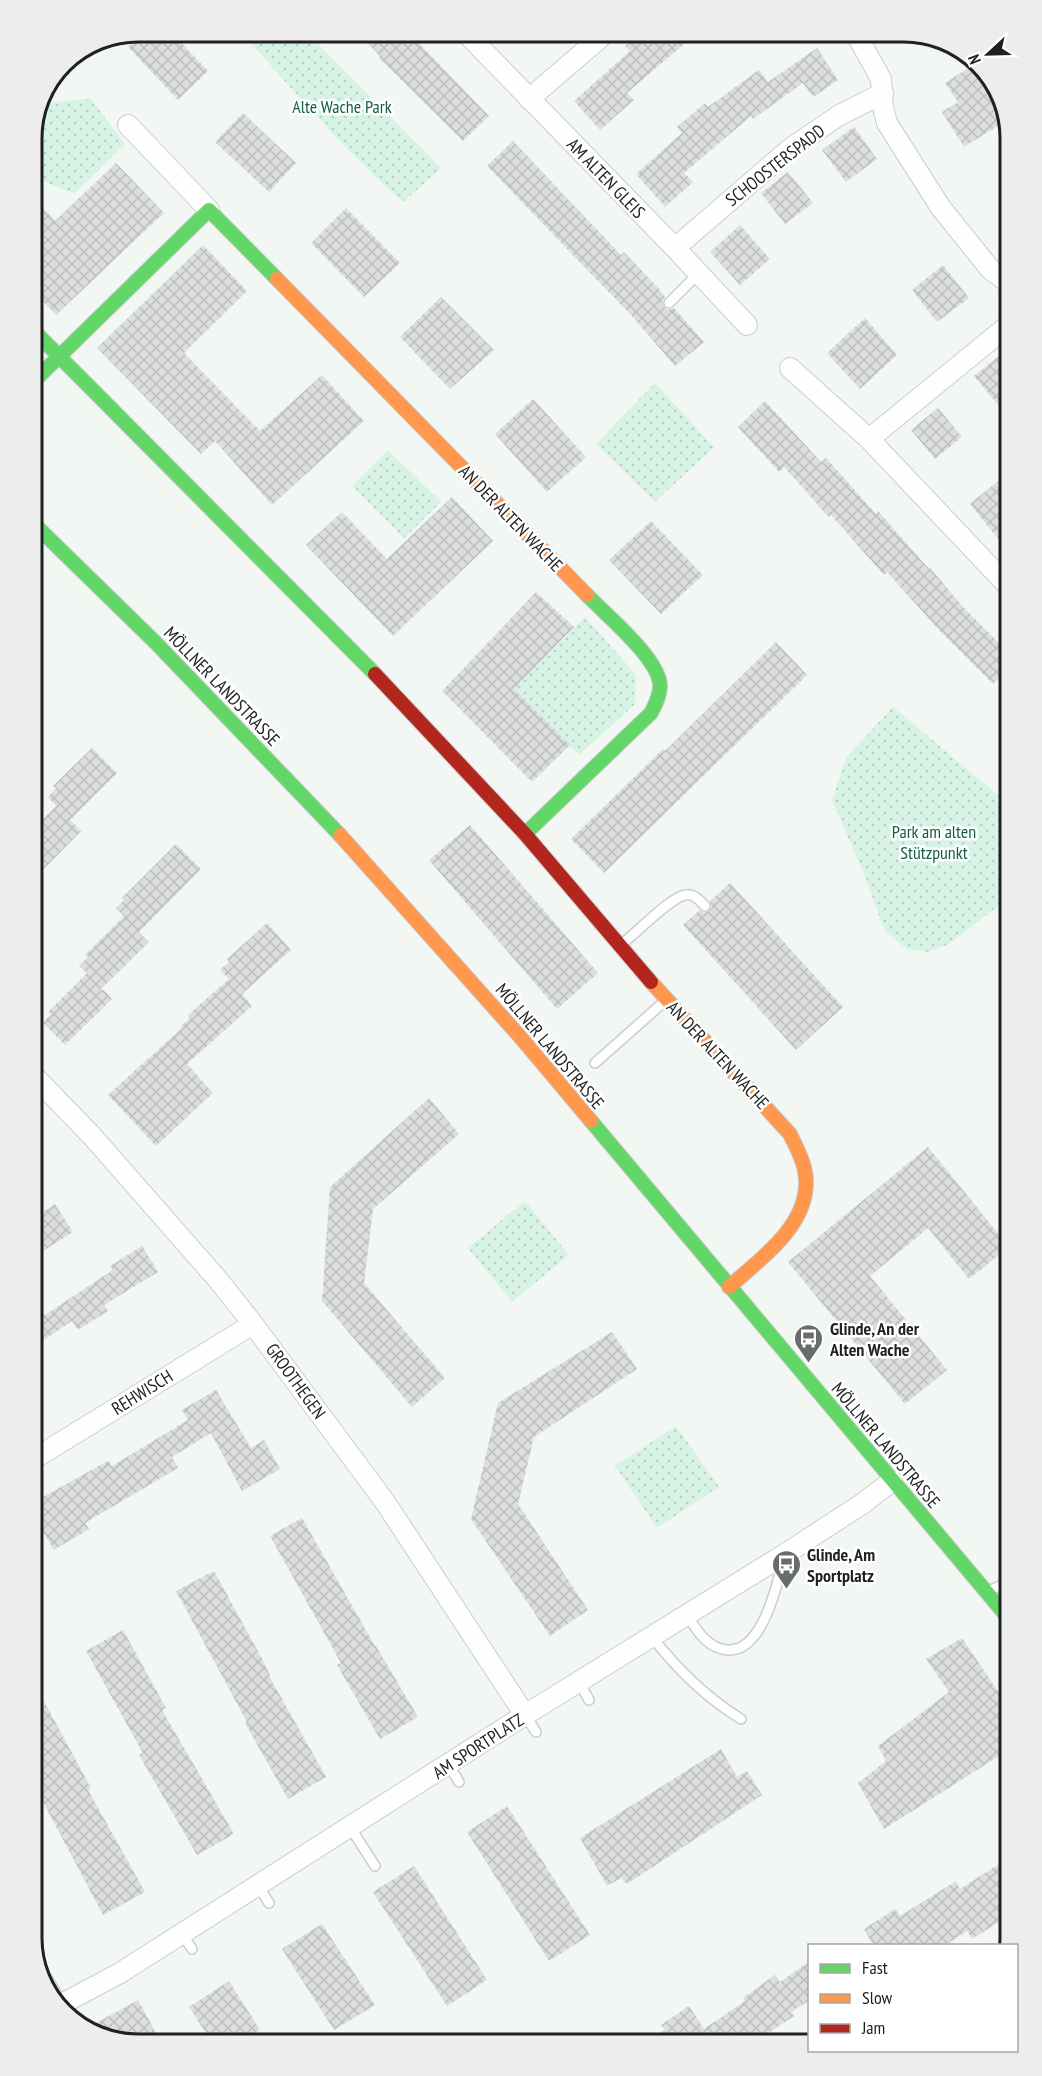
<svg xmlns="http://www.w3.org/2000/svg" width="1042" height="2076" font-family="'PT Sans Narrow',sans-serif">
	<defs>
		<pattern id="park-dots" width="8" height="8" patternUnits="userSpaceOnUse" patternTransform="scale(1.5)"><rect width="8" height="8" fill="#d7f3e6"/><path d="M2 2h.1M6 6h.1" fill="none" stroke="#b8d0c5" stroke-width="1.8" stroke-linecap="round"/></pattern>
		<pattern id="building-cross-hatch" width="8" height="8" patternUnits="userSpaceOnUse" patternTransform="scale(1.5)"><rect width="8" height="8" fill="#dbdedc"/><path d="M0 0l8 8M0 8l8-8" fill="none" stroke="#bcbebc"/></pattern>
	</defs>
	<rect width="100%" height="100%" fill="#f2f7f4"/>
	<path fill="url(#park-dots)" d="M 241,32 L 306,32 L 441,168 L 403,202 C 344,150 293,90 241,32 Z
		M 91,99 L 125,144 L 75,193 L 64,190 L 32,176 L 32,138 L 45,103 Z
		M 655,383 L 714,447 L 655,502 L 596,444 Z
		M 388,450 L 441,502 L 404,538 L 352,486 Z
		M 585,617 L 636,675 L 635,704 L 579,755 L 514,689 Z
		M 893,707 L 1010,805 L 1010,897 L 949,944 L 927,952 L 907,949 L 885,931 L 864,874 L 832,800 L 846,758 Z
		M 525,1201 L 569,1255 L 512,1302 L 468,1248 Z
		M 676,1426 L 719,1487 L 657,1528 L 615,1466 Z"/>
	<path fill="url(#building-cross-hatch)" d="M 144,32 L 171,32 L 208,71 L 178,100 L 128,47 Z
		M 357,32 L 408,32 L 489,116 L 463,141 L 379,58 L 380,56 Z
		M 642,32 L 698,32 L 627,93 L 634,100 L 600,130 L 574,101 L 630,51 L 625,46 Z
		M 817,48 L 838,80 L 813,97 L 803,83 L 753,119 L 751,116 L 684,173 L 693,182 L 665,207 L 636,174 L 682,133 L 677,127 L 705,103 L 708,107 L 759,70 L 768,82 Z
		M 976,63 L 1003,97 L 1007,120 L 964,147 L 942,112 L 958,102 L 945,83 Z
		M 243,113 L 296,163 L 269,192 L 215,142 Z
		M 854,127 L 877,159 L 846,182 L 822,150 Z
		M 513,141 L 621,255 L 624,252 L 659,289 L 665,297 L 662,302 L 664,307 L 668,310 L 674,308 L 704,342 L 675,366 L 631,315 L 487,166 Z
		M 116,163 L 164,213 L 56,315 L 32,289 L 32,196 L 55,221 Z
		M 788,172 L 813,203 L 785,224 L 761,193 Z
		M 346,208 L 400,263 L 364,297 L 311,243 Z
		M 740,225 L 770,259 L 740,285 L 710,252 Z
		M 203,245 L 247,291 L 184,353 L 260,431 L 322,375 L 364,421 L 272,505 L 215,441 L 201,454 L 97,348 Z
		M 943,265 L 969,298 L 937,322 L 912,290 Z
		M 441,297 L 494,350 L 450,389 L 400,337 Z
		M 865,318 L 897,355 L 860,389 L 827,353 Z
		M 1011,346 L 1011,395 L 998,405 L 974,376 Z
		M 533,399 L 586,457 L 547,492 L 495,434 Z
		M 765,401 L 821,462 L 826,458 L 876,514 L 878,511 L 929,569 L 930,568 L 964,608 L 1011,655 L 1011,667 L 993,684 L 939,630 L 887,572 L 884,575 L 831,515 L 829,517 L 784,467 L 779,472 L 738,427 Z
		M 938,408 L 962,437 L 935,459 L 911,430 Z
		M 998,481 L 1011,496 L 1011,530 L 999,540 L 970,504 Z
		M 452,497 L 493,541 L 393,636 L 306,545 L 342,512 L 387,559 Z
		M 651,521 L 703,575 L 661,614 L 609,560 Z
		M 536,592 L 574,627 L 514,689 L 570,745 L 532,782 L 442,691 Z
		M 776,642 L 807,675 L 604,873 L 571,839 L 663,749 L 665,751 Z
		M 92,748 L 117,773 L 70,820 L 81,831 L 32,881 L 32,830 L 56,806 L 48,797 L 56,788 L 53,786 Z
		M 470,825 L 598,973 L 557,1009 L 429,860 Z
		M 176,844 L 201,869 L 139,932 L 149,942 L 100,990 L 104,990 L 112,999 L 65,1045 L 43,1023 L 51,1014 L 48,1012 L 87,973 L 79,966 L 88,957 L 85,955 L 124,916 L 116,908 L 124,900 L 122,898 Z
		M 730,883 L 843,1007 L 796,1050 L 683,925 L 700,910 L 704,913 L 709,911 L 712,907 L 710,901 Z
		M 267,923 L 291,950 L 242,994 L 252,1006 L 187,1064 L 213,1093 L 156,1146 L 108,1095 L 183,1027 L 181,1026 L 190,1018 L 188,1015 L 229,979 L 220,970 L 229,962 L 227,959 Z
		M 429,1098 L 459,1134 L 373,1209 L 364,1283 L 445,1378 L 412,1407 L 322,1301 L 330,1187 Z
		M 928,1147 L 1009,1247 L 969,1279 L 928,1228 L 870,1276 L 947,1370 L 905,1404 L 788,1262 Z
		M 55,1204 L 73,1232 L 32,1258 L 32,1219 Z
		M 142,1246 L 158,1272 L 104,1305 L 108,1311 L 78,1330 L 72,1321 L 32,1348 L 32,1296 L 45,1315 L 113,1270 L 110,1266 Z
		M 612,1332 L 637,1369 L 534,1437 L 518,1504 L 588,1610 L 550,1636 L 471,1519 L 498,1403 Z
		M 216,1390 L 251,1448 L 264,1440 L 280,1469 L 242,1491 L 211,1433 L 172,1457 L 178,1468 L 85,1523 L 89,1529 L 54,1550 L 32,1513 L 32,1503 L 108,1461 L 112,1466 L 188,1420 L 182,1410 Z
		M 302,1518 L 375,1646 L 376,1646 L 418,1717 L 380,1739 L 337,1665 L 341,1663 L 270,1536 Z
		M 214,1571 L 261,1657 L 270,1675 L 269,1676 L 326,1777 L 288,1799 L 245,1723 L 247,1722 L 176,1591 Z
		M 123,1630 L 166,1708 L 162,1710 L 234,1834 L 197,1855 L 139,1755 L 143,1753 L 86,1651 Z
		M 962,1638 L 1010,1709 L 1010,1749 L 884,1829 L 858,1783 L 886,1761 L 878,1746 L 949,1692 L 926,1659 Z
		M 32,1679 L 91,1788 L 88,1790 L 145,1892 L 103,1915 L 32,1781 Z
		M 721,1749 L 737,1777 L 747,1771 L 762,1795 L 627,1884 L 621,1878 L 607,1886 L 580,1838 Z
		M 507,1806 L 590,1935 L 549,1961 L 467,1832 Z
		M 1010,1857 L 1010,1915 L 972,1939 L 967,1931 L 944,1946 L 874,1946 L 864,1929 L 895,1909 L 900,1916 L 956,1881 L 960,1889 Z
		M 414,1866 L 487,1980 L 447,2006 L 373,1892 Z
		M 322,1924 L 375,2005 L 334,2030 L 282,1949 Z
		M 810,1961 L 810,2000 L 791,2012 L 794,2016 L 752,2044 L 740,2044 L 732,2033 L 715,2044 L 643,2044 L 665,2030 L 661,2025 L 689,2006 L 704,2029 L 745,2001 L 743,1998 L 775,1975 L 780,1982 Z
		M 229,1981 L 260,2030 L 238,2044 L 213,2044 L 189,2007 Z
		M 138,2000 L 162,2044 L 131,2044 L 87,2028 Z"/>
	<g fill="none" stroke-linecap="round" stroke-linejoin="round">
		<defs>
			<path id="lane" d="M 669,303 L 699,273
				M 622,944 C 635,934 671,897 685,895 C 694,893 699,900 705,906
				M 595,1063 L 665,1001
				M 989,1591 L 1010,1581
				M 687,1615 C 697,1631 708,1649 728,1650 C 763,1652 777,1584 784,1558
				M 652,1637 C 678,1670 705,1697 741,1719
				M 579,1682 L 589,1700
				M 525,1715 L 536,1732
				M 449,1765 L 459,1782
				M 350,1827 L 375,1866
				M 258,1886 L 269,1903
				M 182,1934 L 192,1949
				M 36,1961 L 63,2004"/>
			<path id="street" d="M 465,32 L 675,248 L 747,325
				M 855,32 L 881,79 L 883,107 L 887,123 L 941,208 L 990,269 L 1010,284
				M 529,99 L 607,32
				M 128,125 L 209,210
				M 675,248 L 791,148 L 838,116 L 883,93
				M 790,368 L 869,439 L 1010,588
				M 869,439 L 1010,324
				M 32,1074 L 92,1136 L 219,1281 L 253,1324 L 385,1502 L 525,1715
				M 32,1460 L 253,1324
				M 60,2005 L 120,1973 L 525,1715 L 785,1554 L 862,1504 L 892,1481"/>
			<path id="fast" d="M 32,329 L 375,674
				M 32,383 L 209,210 L 277,279
				M 32,522 L 156,643 L 340,835
				M 525,834 L 651,713 C 655,705 660,696 660,686 C 660,659 606,615 587,595
				M 591,1121 L 1010,1620"/>
			<path id="slow" d="M 277,279 L 587,595
				M 340,835 L 522,1039 L 591,1121
				M 651,982 L 790,1134 C 797,1149 806,1164 806,1182 C 807,1227 759,1260 729,1287"/>
			<path id="jam" d="M 375,674 L 525,834 L 651,982"/>
		</defs>
		<use href="#lane" stroke="#cacecc" stroke-width="12"/>
		<use href="#street" stroke="#cacecc" stroke-width="22"/>
		<use href="#fast" stroke="#cacecc" stroke-width="16"/>
		<use href="#slow" stroke="#cacecc" stroke-width="16"/>
		<use href="#jam" stroke="#cacecc" stroke-width="16"/>
		<use href="#lane" stroke="#fdfefd" stroke-width="9"/>
		<use href="#street" stroke="#fdfefd" stroke-width="20"/>
		<use href="#fast" stroke="#63d668" stroke-width="14"/>
		<use href="#slow" stroke="#ff974d" stroke-width="14"/>
		<use href="#jam" stroke="#b3261e" stroke-width="14"/>
	</g>
	<defs>
		<symbol id="bus-pin" viewBox="-11 -11 22 30"><path d="M0 17L-7.5 6A9.5 9.5 0 1 1 7.5 6Z" fill="#686c6a" stroke="#fff"/><path d="M-5-6H5V4H4V6H2V4H-2V6H-4V4H-5ZM-3.5-4V0h7V-4ZM-3.5 1.2v1.5H-2V1.2ZM2 1.2v1.5H3.5V1.2Z" fill="#fff"/></symbol>
	</defs>
	<g fill-rule="evenodd">
		<use href="#bus-pin" x="792" y="1322" width="33" height="45"/>
		<use href="#bus-pin" x="770" y="1548" width="33" height="45"/>
	</g>
	<g text-anchor="middle" dominant-baseline="central" stroke-width="5" stroke-linejoin="round" paint-order="stroke">
		<g font-size="18" fill="#115e45" stroke="#fff">
			<text x="342" y="106">Alte Wache Park</text>
			<text x="934" y="831">Park am alten<tspan x="934" dy="21">Stützpunkt</tspan></text>
		</g>
		<g font-size="18" fill="#1e211f" stroke="#fff">
			<text transform="translate(775 165) rotate(-38)">SCHOOSTERSPADD</text>
			<text transform="translate(606 178) rotate(46)">AM ALTEN GLEIS</text>
			<text transform="translate(511 518) rotate(46)">AN DER ALTEN WACHE</text>
			<text transform="translate(222 686) rotate(46)">MÖLLNER LANDSTRASSE</text>
			<text transform="translate(550 1046) rotate(50)">MÖLLNER LANDSTRASSE</text>
			<text transform="translate(718 1055) rotate(47)">AN DER ALTEN WACHE</text>
			<text transform="translate(296 1381) rotate(54)">GROOTHEGEN</text>
			<text transform="translate(142 1392) rotate(-32)">REHWISCH</text>
			<text transform="translate(886 1445) rotate(50)">MÖLLNER LANDSTRASSE</text>
			<text transform="translate(478 1746) rotate(-33)">AM SPORTPLATZ</text>
		</g>
		<g font-size="18" font-weight="bold" fill="#1e211f" stroke="#fff" text-anchor="start">
			<text x="830" y="1328">Glinde, An der<tspan x="830" dy="21">Alten Wache</tspan></text>
			<text x="807" y="1554">Glinde, Am<tspan x="807" dy="21">Sportplatz</tspan></text>
		</g>
	</g>
	<path d="M0 0H1042V2076H0ZM138 42H904A96 96 0 0 1 1000 138V1938A96 96 0 0 1 904 2034H138A96 96 0 0 1 42 1938V138A96 96 0 0 1 138 42Z" fill="#ededed" fill-rule="evenodd"/>
	<path fill="none" stroke="#1e211f" stroke-width="3" d="M138 42H904A96 96 0 0 1 1000 138V1938A96 96 0 0 1 904 2034H138A96 96 0 0 1 42 1938V138A96 96 0 0 1 138 42Z"/>
	<rect x="808" y="1944" width="210" height="108" fill="#ffffff" stroke="#a5a6a5" stroke-width="1.5"/>
	<rect x="820" y="1964" width="30" height="9" fill="#63d668" stroke="#a5a6a5" stroke-width="1.5"/>
	<text x="862" y="1974" font-size="18" fill="#1e211f">Fast</text>
	<rect x="820" y="1994" width="30" height="9" fill="#ff974d" stroke="#a5a6a5" stroke-width="1.5"/>
	<text x="862" y="2004" font-size="18" fill="#1e211f">Slow</text>
	<rect x="820" y="2024" width="30" height="9" fill="#b3261e" stroke="#a5a6a5" stroke-width="1.5"/>
	<text x="862" y="2034" font-size="18" fill="#1e211f">Jam</text>
	<g transform="translate(988 54) rotate(248)" stroke="#ffffff" stroke-width="4.5" paint-order="stroke">
	<path d="M0-4.5L10 22L0 15L-10 22Z" fill="#1e211f"/>
	<text y="-9" font-size="16" font-weight="bold" text-anchor="middle" fill="#1e211f">N</text>
	</g>
</svg>
